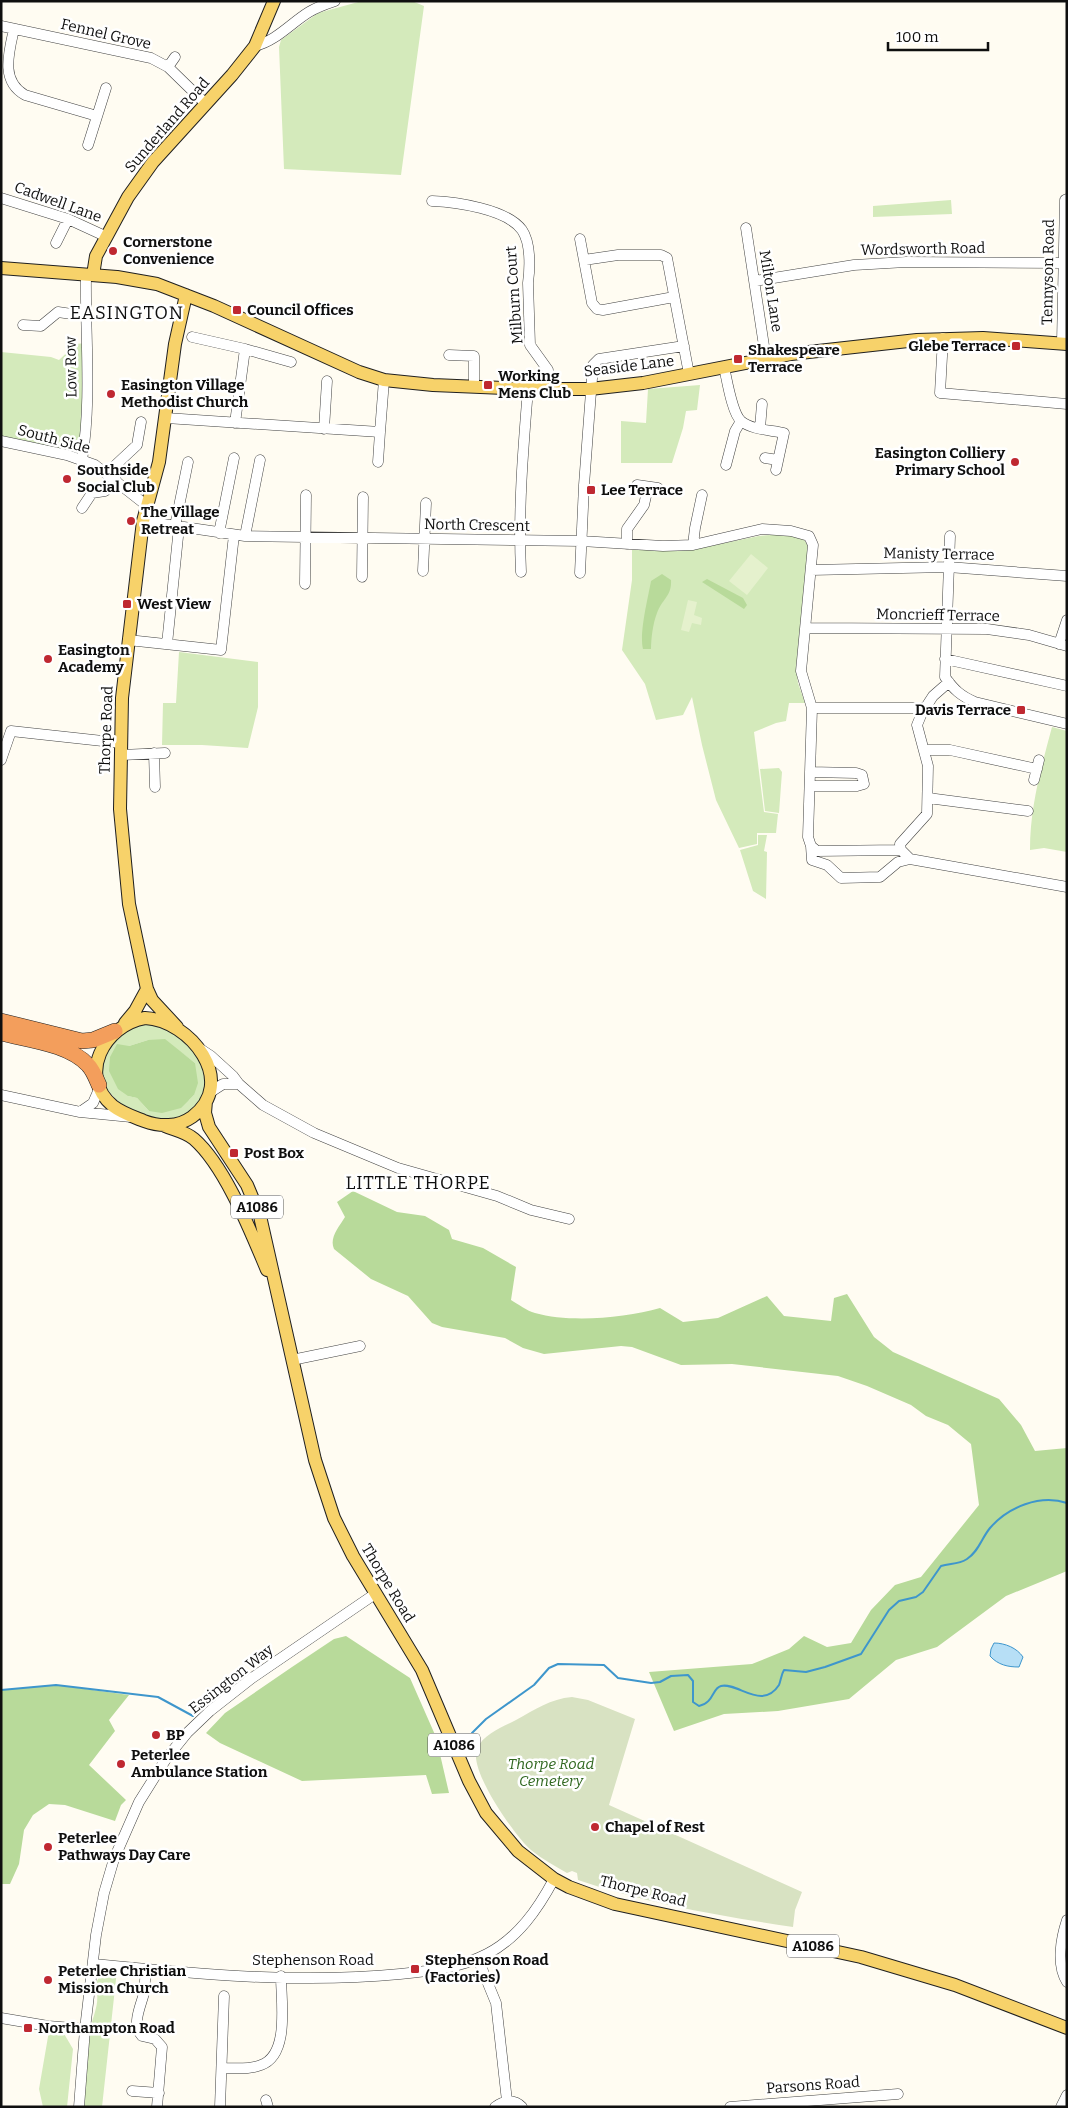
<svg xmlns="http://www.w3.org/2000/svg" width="1068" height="2108" font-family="Bitter,serif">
	<rect width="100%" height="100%" fill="#fffcf2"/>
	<path fill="#d4eabb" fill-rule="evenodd" d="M 362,1 L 412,1 L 424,6 L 401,175 L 284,169 L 279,47 L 281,40 L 318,13 Z
		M 951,200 L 952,214 L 873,217 L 873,206 Z
		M 86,343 L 82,460 L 1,441 L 1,352 L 51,357 L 59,360 L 76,344 Z
		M 700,385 L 697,410 L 686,411 L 683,428 L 672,463 L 621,463 L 621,421 L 646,423 L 648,389 Z
		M 778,534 L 803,538 L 809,547 L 796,668 L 798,683 L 805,703 L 789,703 L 786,721 L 776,723 L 754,732 L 764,812 L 778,814 L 776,833 L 757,833 L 757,844 L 739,848 L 716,800 L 702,745 L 692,697 L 683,715 L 656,720 L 645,684 L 622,650 L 632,580 L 632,550 L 695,549 L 759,536 Z
		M 179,652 L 258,662 L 258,707 L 248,748 L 202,745 L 162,745 L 163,703 L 176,703 Z
		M 1052,727 L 1067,731 L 1067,852 L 1044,848 L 1030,850 C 1030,807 1041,768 1052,727 Z
		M 779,768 L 782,772 L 779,813 L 765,811 L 760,769 Z
		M 758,835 L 767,835 L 764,851 L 767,852 L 766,899 L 753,891 L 740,850 L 758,845 Z
		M 139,1024 C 145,1025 152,1024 158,1025 C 165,1027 175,1034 181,1039 C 203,1058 215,1082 195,1108 C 165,1144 74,1094 110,1047 C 120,1034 123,1031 139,1024 ZM 148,1040 L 182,1053 L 195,1063 L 194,1095 L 189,1100 L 149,1111 L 137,1098 L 128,1096 L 129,1046 Z
		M 108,1969 L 117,1970 L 102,2107 L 83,2107 C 85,2082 85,2054 90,2029 C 94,2013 101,2001 95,1984 L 103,1971 Z
		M 49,2031 L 63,2032 L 73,2049 L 67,2107 L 43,2107 L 39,2089 Z"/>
	<path fill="#b8da9a" d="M 662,574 L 671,580 C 672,596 662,599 657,613 C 653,623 651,638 651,649 L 643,649 C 639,633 648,598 651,581 Z
		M 707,579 L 743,598 L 747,605 L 744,609 L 702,582 Z
		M 165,1039 L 195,1063 L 198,1083 L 194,1095 L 181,1108 L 162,1113 L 149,1111 L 137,1098 L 128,1096 L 118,1089 L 109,1071 L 110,1057 L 117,1044 L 129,1046 L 148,1040 Z
		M 353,1191 L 397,1212 L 425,1216 L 449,1230 L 452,1239 L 483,1248 L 516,1267 L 511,1300 C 518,1304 527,1311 535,1313 C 570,1323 625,1318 660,1308 L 683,1322 L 718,1318 L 767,1296 L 784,1316 L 831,1321 L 834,1298 L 847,1294 L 874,1337 L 893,1352 L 999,1399 L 1021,1425 L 1035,1451 L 1067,1448 L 1067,1571 L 1006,1596 L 937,1647 L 896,1660 L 849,1699 L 778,1711 L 724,1714 L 674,1731 L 649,1672 L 752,1664 L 789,1649 L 804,1636 L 827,1647 L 851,1643 L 871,1610 L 895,1585 L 921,1577 L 979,1505 L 971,1444 L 948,1425 L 926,1416 L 911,1405 L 867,1386 L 838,1376 L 732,1364 L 681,1365 L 632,1347 L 621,1346 L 544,1354 L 523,1348 L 505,1338 L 442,1327 L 432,1323 L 408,1296 L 371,1279 L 334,1249 C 329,1238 339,1227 345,1217 L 337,1202 Z
		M 346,1636 L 410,1678 L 436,1737 L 449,1793 L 432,1794 L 426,1775 L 302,1781 L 220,1743 L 206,1733 L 225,1713 L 292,1667 L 334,1639 Z
		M 56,1685 L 129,1695 L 109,1720 L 115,1731 L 89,1765 L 126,1800 L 121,1805 L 115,1821 L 65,1805 L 49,1804 L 33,1815 L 24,1830 L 19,1864 L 10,1884 L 1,1884 L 1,1690 Z"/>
	<path fill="#d8e2c2" d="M 572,1697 L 588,1700 L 635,1719 L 609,1805 L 802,1892 L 795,1910 L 793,1927 C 720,1916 649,1904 578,1880 L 577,1873 L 572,1871 L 567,1873 C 555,1866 542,1859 531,1850 C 515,1836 468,1770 477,1749 C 483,1734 503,1727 516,1720 C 536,1709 550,1699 572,1697 Z"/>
	<path fill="#e5f1cd" d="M 751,554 L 768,568 L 747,595 L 729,581 Z
		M 688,600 L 697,602 L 694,615 L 702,618 L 701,625 L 692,623 L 689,632 L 681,630 Z"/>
	<path fill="#b7dff6" stroke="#3e96cc" d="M 994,1643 C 1005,1643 1017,1648 1023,1657 L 1019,1667 C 1008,1667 998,1665 990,1656 L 991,1649 Z"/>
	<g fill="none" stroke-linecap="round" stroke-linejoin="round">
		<path stroke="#3e96cc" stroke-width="2" d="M 1,1690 L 56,1685 L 158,1697 L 193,1716
			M 472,1733 L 486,1719 L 534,1685 L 549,1668 L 558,1664 L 604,1665 L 618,1678 L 651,1683 L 660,1682 L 671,1676 L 688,1675 L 693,1681 L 693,1702 L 699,1706 C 714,1703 712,1688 721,1686 C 738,1682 762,1711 779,1685 C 781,1680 781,1675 784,1670 L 806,1672 L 825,1667 L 861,1654 L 889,1610 L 899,1601 L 916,1597 L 923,1592 L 941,1566 C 950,1563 958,1565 967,1559 C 979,1551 981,1539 990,1528 C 1008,1507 1040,1494 1067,1503"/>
		<defs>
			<path id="minor" d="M 1,26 L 151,58 L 168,67 L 206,104
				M 14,29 C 9,52 0,81 25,95 L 97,116
				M 255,46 C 276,41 291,23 309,12 C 317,7 326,4 335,1
				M 168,67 L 175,57
				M 88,145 L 106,88
				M 1,198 L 68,219 L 105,236
				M 432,201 C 456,202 507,209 522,230 C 531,243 530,268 528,283 L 530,345 L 548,370 L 547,389
				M 746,228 L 766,359
				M 580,239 L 592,303 L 597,309 L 603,310 L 674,297
				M 56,243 L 68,219
				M 584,260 L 618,255 L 661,255 L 667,258 L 689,374
				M 755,281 L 854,265 L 906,262 L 1064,263
				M 23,325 L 41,326 L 58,312 L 85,316
				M 192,337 L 245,349
				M 943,338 L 940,393 L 1067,404
				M 1062,343 L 1065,200 L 1067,199
				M 449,355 L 474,356 L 474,387
				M 724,367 C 727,380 732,413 741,421 C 752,430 771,430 784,433 L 776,470
				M 166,418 L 380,432 L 378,462
				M 235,423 L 245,349 L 291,362
				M 760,428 L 762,404
				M 324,429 L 327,381
				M 380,432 L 384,380
				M 1,441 L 67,455 L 95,465 L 146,505
				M 765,458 L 778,460
				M 82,460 C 92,399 85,336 86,275
				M 726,465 L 735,431 L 741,421
				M 107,473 L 137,445 L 141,422
				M 637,485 L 658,488
				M 82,508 L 92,493 L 105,491 L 116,480
				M 143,521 L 245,536 L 581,541 L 663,546 L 693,545 L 762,529 L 791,531 L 809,536 L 813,545 L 801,671 L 812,708 L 808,837 L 811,846 L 817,851 L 901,850
				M 175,526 L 188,462
				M 219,533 L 234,458
				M 245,536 L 260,460
				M 950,536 L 945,677 C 954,690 961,696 975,702 L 1067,724
				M 627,544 L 627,529 L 644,505 L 648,487
				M 693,545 L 695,528 L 702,495
				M 811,570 L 948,567 L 1067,576
				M 423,571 L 426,503
				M 521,572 C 518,511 523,450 528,389
				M 580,573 L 584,485 L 593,365 L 599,359 L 684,346
				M 362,577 L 363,497
				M 305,584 L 306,495
				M 806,628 L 987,629 L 1029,635 L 1067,646
				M 128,640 L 221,650 L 234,535
				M 167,644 L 179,527
				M 1059,644 L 1067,620
				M 945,659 L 1067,686
				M 949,682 L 933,696 L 922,713 L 917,725 L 928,766 L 927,814 L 900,844 L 901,850 L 910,859 L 1067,887
				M 812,708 L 925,708
				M 925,750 L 950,750 L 1037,769
				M 154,753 L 155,787
				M 121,755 L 165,753
				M 1,760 L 11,731 L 121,743
				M 1034,780 L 1039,760
				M 810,786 L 857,786 L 864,784 L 862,775 L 856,773 L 810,772
				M 928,798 L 1028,811
				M 811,846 L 812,860 L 827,865 L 841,878 L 880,877 L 898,862 L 910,859
				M 199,1048 L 211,1056 L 233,1076 L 239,1084 L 263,1105 L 314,1133 L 398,1168 L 497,1196 L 531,1210 L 569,1219
				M 209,1093 L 223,1084 L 239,1084
				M 1,1095 L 80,1112 L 131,1117
				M 80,1112 L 93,1103 L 100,1087
				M 292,1360 L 360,1346
				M 1067,1920 C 1061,1938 1056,1965 1067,1982
				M 478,1959 L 496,2003 L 507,2101
				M 94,1964 C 195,1974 299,1984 400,1974 C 430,1971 460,1968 487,1954 C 518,1938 538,1909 554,1879
				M 146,1969 C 145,1977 145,1985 144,1993 C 141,2006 131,2024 142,2036 L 155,2039 L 162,2047 L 157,2107
				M 1,2018 L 48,2026 L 85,2029
				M 222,2068 C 235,2068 249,2070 261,2065 C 290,2055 281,2001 281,1976
				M 132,2091 L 159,2093
				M 266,2100 L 268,2107
				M 79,2107 L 85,2029 L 96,1935 L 104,1893 L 114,1859 L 139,1802 L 166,1759 L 187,1733 L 210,1711 L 252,1678 L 375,1594
				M 220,2107 L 224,1996
				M 495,2107 C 504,2100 514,2099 522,2107
				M 730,2107 L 898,2094
				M 1061,2107 L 1067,2095"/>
			<path id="major" d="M 1,268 L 117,277 L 157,284 L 214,306 L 359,372 L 384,380 L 433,385 L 528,389 L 590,389 L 643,383 L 791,354 L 917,340 L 983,338 L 1067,344
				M 93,275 L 96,256 L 128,197 L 153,162 L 232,75 L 255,46 L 274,1
				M 145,1018 C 190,1020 239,1082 192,1117 C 178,1127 160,1127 144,1121 C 134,1117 122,1113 113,1106 C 77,1076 104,1025 145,1018 Z
				M 125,1023 L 135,1011 L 147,989
				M 177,1027 L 152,1000 L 147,989 L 129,904 L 120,809 L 122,698 L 143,521 L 159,462 L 175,344 L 186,295
				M 206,1101 L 205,1113 L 209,1127 L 247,1185 L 260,1216 L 315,1460 L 334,1518 L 353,1556 L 422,1670 L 469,1781 L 486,1813 L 518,1851 L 554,1879 L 569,1887 L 615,1904 L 861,1957 L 955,1985 L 1067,2028
				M 165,1126 C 175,1130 186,1132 194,1139 C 225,1166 251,1232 267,1270"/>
			<path id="highway" d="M 1,1021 L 82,1041 L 93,1040 L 115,1031
				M 1,1033 C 28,1040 69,1044 88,1065 C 93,1070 96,1078 99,1085"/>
		</defs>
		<use href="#minor" stroke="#424242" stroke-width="11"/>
		<use href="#major" stroke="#202020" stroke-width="14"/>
		<use href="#highway" stroke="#202020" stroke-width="16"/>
		<use href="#minor" stroke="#fff" stroke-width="10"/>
		<use href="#major" stroke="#f7d26a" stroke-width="12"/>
		<use href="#highway" stroke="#f39e5c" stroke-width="15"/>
	</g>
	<g fill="#bf2831" stroke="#fff" stroke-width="2">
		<circle cx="113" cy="251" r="5"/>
		<rect x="232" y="305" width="10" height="10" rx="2.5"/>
		<rect x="1011" y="341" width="10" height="10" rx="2.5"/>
		<rect x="733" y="354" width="10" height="10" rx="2.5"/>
		<rect x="483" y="380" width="10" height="10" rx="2.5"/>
		<circle cx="111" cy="394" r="5"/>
		<circle cx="1015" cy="462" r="5"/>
		<circle cx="67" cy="479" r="5"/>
		<rect x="586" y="485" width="10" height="10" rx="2.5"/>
		<circle cx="131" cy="521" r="5"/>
		<rect x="122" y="599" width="10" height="10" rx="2.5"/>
		<circle cx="48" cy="659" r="5"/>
		<rect x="1016" y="705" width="10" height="10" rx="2.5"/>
		<rect x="229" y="1148" width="10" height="10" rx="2.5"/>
		<circle cx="156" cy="1735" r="5"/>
		<circle cx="121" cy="1764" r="5"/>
		<circle cx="595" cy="1827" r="5"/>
		<circle cx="48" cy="1847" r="5"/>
		<rect x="410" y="1964" width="10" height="10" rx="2.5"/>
		<circle cx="48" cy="1980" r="5"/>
		<rect x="23" y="2023" width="10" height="10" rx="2.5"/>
	</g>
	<g text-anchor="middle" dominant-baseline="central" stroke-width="5" stroke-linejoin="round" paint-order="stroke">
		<g fill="#fff" stroke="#575757" stroke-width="1">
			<rect x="231" y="1195.5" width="52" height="23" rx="4"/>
			<rect x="428" y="1733.5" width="52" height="23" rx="4"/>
			<rect x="787" y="1934.5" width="52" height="23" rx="4"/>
		</g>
		<g font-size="14" font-weight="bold" fill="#0f0f0f">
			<text x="257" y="1207">A1086</text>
			<text x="454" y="1745">A1086</text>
			<text x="813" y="1946">A1086</text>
		</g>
		<g font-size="15" fill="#0f0f0f" stroke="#fff">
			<text transform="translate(106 34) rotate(13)">Fennel Grove</text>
			<text transform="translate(167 125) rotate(-49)">Sunderland Road</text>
			<text transform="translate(58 202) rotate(20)">Cadwell Lane</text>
			<text transform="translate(923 249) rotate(-1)">Wordsworth Road</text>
			<text transform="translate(1048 272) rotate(-89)">Tennyson Road</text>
			<text transform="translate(771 291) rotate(81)">Milton Lane</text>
			<text transform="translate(514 295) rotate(-94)">Milburn Court</text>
			<text transform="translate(629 366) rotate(-7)">Seaside Lane</text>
			<text transform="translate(71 367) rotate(-91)">Low Row</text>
			<text transform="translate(54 439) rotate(15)">South Side</text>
			<text transform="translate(477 525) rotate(1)">North Crescent</text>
			<text transform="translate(939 554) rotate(1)">Manisty Terrace</text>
			<text transform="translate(938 615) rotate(1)">Moncrieff Terrace</text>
			<text transform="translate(106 730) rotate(-88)">Thorpe Road</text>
			<text transform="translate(388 1583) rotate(59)">Thorpe Road</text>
			<text transform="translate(231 1679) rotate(-38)">Essington Way</text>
			<text transform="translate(643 1891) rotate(14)">Thorpe Road</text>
			<text x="313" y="1960">Stephenson Road</text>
			<text transform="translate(813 2085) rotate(-4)">Parsons Road</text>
		</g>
		<g font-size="15" font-weight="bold" fill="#0f0f0f" stroke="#fff" text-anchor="start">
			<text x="123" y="242">Cornerstone<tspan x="123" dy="17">Convenience</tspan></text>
			<text x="247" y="310">Council Offices</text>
			<text x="1006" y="346" text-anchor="end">Glebe Terrace</text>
			<text x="748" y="350">Shakespeare<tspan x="748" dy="17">Terrace</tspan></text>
			<text x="498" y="376">Working<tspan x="498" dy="17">Mens Club</tspan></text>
			<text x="121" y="385">Easington Village<tspan x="121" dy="17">Methodist Church</tspan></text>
			<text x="1005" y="453" text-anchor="end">Easington Colliery<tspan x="1005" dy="17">Primary School</tspan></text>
			<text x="77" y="470">Southside<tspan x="77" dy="17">Social Club</tspan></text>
			<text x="601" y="490">Lee Terrace</text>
			<text x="141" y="512">The Village<tspan x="141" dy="17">Retreat</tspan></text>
			<text x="137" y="604">West View</text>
			<text x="58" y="650">Easington<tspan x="58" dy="17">Academy</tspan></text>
			<text x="1011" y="710" text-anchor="end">Davis Terrace</text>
			<text x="244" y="1153">Post Box</text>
			<text x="166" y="1735">BP</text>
			<text x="131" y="1755">Peterlee<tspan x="131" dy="17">Ambulance Station</tspan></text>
			<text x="605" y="1827">Chapel of Rest</text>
			<text x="58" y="1838">Peterlee<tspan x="58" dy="17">Pathways Day Care</tspan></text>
			<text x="425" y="1960">Stephenson Road<tspan x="425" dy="17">(Factories)</tspan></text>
			<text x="58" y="1971">Peterlee Christian<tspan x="58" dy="17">Mission Church</tspan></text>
			<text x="38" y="2028">Northampton Road</text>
		</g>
		<g font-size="15" font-style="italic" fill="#2f671f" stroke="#fff">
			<text x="551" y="1764">Thorpe Road<tspan x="551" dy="17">Cemetery</tspan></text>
		</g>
		<g font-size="18" letter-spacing="1" fill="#0f0f0f" stroke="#fff">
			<text x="127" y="313">EASINGTON</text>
			<text x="418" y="1183">LITTLE THORPE</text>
		</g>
	</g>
	<rect width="1068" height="2108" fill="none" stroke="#0f0f0f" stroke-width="5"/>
	<path d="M888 42v8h100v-8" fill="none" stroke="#0f0f0f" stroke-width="2.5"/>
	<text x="896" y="42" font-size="15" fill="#0f0f0f" stroke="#ffffff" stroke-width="4" paint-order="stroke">100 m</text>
</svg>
